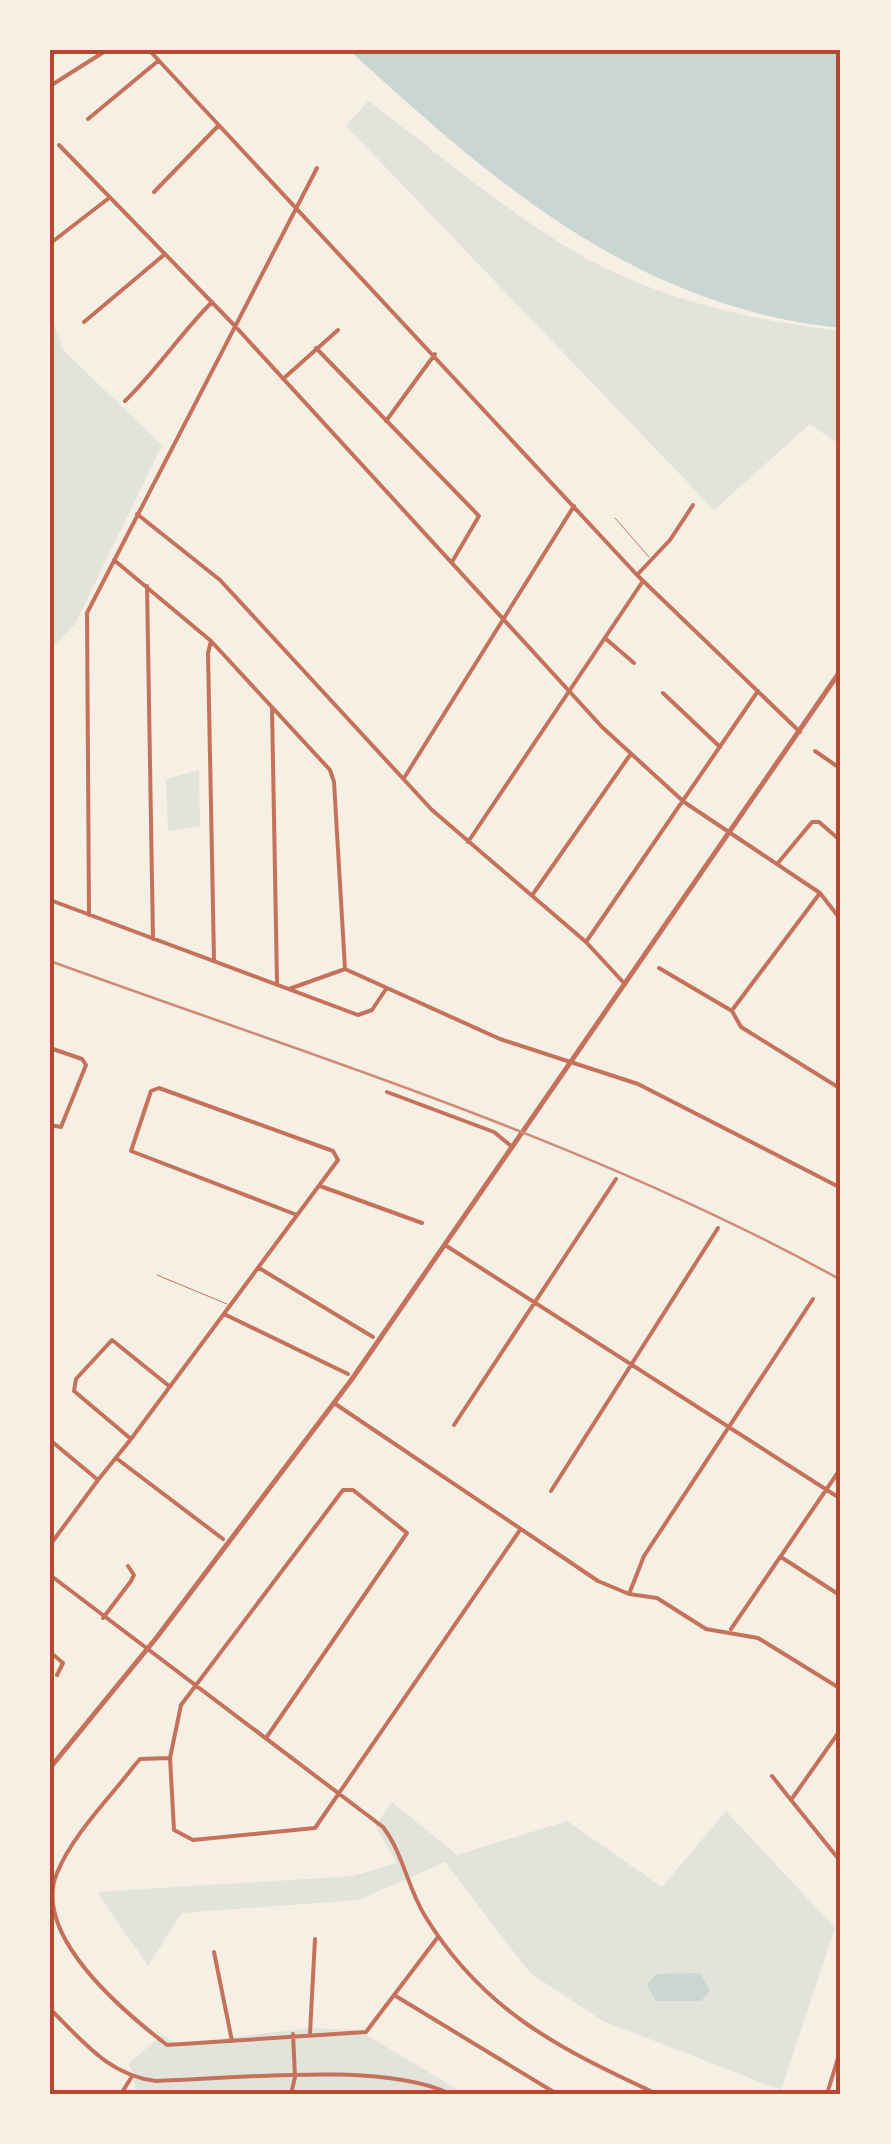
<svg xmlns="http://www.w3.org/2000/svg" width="891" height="2144" font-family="Signika,sans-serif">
	<rect width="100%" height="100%" fill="#f6efe4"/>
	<path fill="#e2e4dc" d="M 368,101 C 432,148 496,204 565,246 C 648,297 746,320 841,331 L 841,446 L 810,424 L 714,510 L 346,126 Z
		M 50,311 L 63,350 L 162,445 L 75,624 L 50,650 Z
		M 199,770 L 200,826 L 168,831 L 166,779 Z
		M 392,1802 L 457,1855 L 567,1821 L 662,1887 L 726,1811 L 835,1928 L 781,2090 L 603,2021 L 530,1973 L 445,1862 L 358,1900 L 182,1913 L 148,1966 L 97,1892 L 353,1876 L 397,1863 L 375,1826 Z
		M 308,2028 L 358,2030 L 465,2094 L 137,2094 L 129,2063 L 162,2035 L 177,2044 Z"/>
	<path fill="#c9d6d2" d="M 349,50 L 841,50 L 841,328 C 634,306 496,184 349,50 Z
		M 700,1973 L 710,1990 L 701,2001 L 656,2001 L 647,1985 L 656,1974 Z"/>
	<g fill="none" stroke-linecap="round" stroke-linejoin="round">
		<path stroke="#c5725c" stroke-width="1" d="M 615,518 L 649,557
			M 157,1275 L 227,1304"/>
		<path stroke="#c5725c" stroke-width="4" d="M 149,50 L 637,575 L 800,732
			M 50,86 L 107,50
			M 88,119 L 158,61
			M 59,145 L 235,326 L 602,727 L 684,802 L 820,893 L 841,920
			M 154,192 L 218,126
			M 52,242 L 109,198
			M 84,322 L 165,254
			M 316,348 L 479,516 L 452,562
			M 283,379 L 338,330
			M 125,401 C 158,369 180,334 212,302
			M 386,421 L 435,354
			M 137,514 L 220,580 L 432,810 L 586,942 L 623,982
			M 114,560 L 211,641 L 330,770 L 334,782 L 345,969
			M 637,575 L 670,540 L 693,505
			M 147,586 L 153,939
			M 606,639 L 634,663
			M 211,641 L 208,653 L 214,960
			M 663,693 L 720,747
			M 272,708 L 277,983
			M 815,751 L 841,769
			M 404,778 L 574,506
			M 468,842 L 643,581
			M 778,863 L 812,822 L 819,822 L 841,841
			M 533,894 L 630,755
			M 50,900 L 358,1015 L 372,1010 L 386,989
			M 89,915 L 87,613 L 317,168
			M 586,942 L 758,691
			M 659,968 L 732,1011 L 741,1027 L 841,1089
			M 289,989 L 345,969 L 500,1039 L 638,1084 L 841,1188
			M 733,1009 L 820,893
			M 50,1048 L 82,1059 L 86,1065 L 61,1127 L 50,1125
			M 387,1092 L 494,1132 L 511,1146
			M 320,1186 L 422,1223
			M 445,1245 L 841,1499
			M 259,1268 L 373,1337
			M 224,1314 L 348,1374
			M 334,1403 L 598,1581 L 629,1594 L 657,1598 L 706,1629 L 758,1638 L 841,1689
			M 454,1425 L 616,1179
			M 131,1439 L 74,1391 L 76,1379 L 112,1340 L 169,1386
			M 50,1440 L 98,1480 L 50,1545
			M 116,1458 L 223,1539
			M 98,1480 L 131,1439 L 338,1160 L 333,1151 L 159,1088 L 151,1091 L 131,1151 L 297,1215
			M 551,1491 L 718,1228
			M 781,1557 L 841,1596
			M 50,1575 L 383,1827 C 404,1855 407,1887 425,1916 C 483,2011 560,2049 657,2094
			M 629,1594 L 644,1556 L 813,1299
			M 103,1618 L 131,1581 L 134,1575 L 128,1566
			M 731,1629 L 841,1468
			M 50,1652 L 63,1663 L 57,1675
			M 841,1729 L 791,1800 L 841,1862
			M 266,1738 L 407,1533 L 353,1490 L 343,1490 L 181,1705 L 170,1758 L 174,1830 L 193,1840 L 315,1828 L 520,1530
			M 170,1758 L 140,1759 L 134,1766 C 109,1799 73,1834 57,1873 C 31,1935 124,2012 167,2045 L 366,2032 L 438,1937
			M 772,1776 L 791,1800
			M 214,1952 L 232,2041
			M 394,1995 L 557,2094
			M 50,2009 C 83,2041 108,2075 156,2081 C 234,2079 383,2061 450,2094
			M 310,2033 L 315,1939
			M 121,2094 L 131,2078
			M 291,2094 L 295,2077 L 293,2034
			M 827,2094 L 841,2048"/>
		<path stroke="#c5725c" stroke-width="5" d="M 50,1768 L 157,1637 L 352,1379 L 841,670"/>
		<path stroke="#cf8b77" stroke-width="2.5" d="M 50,961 C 317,1058 592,1142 841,1280"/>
	</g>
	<rect width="891" height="2144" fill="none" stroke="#f6efe4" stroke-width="105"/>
	<rect x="52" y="52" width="786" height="2040" fill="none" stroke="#b5482f" stroke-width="4"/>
</svg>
